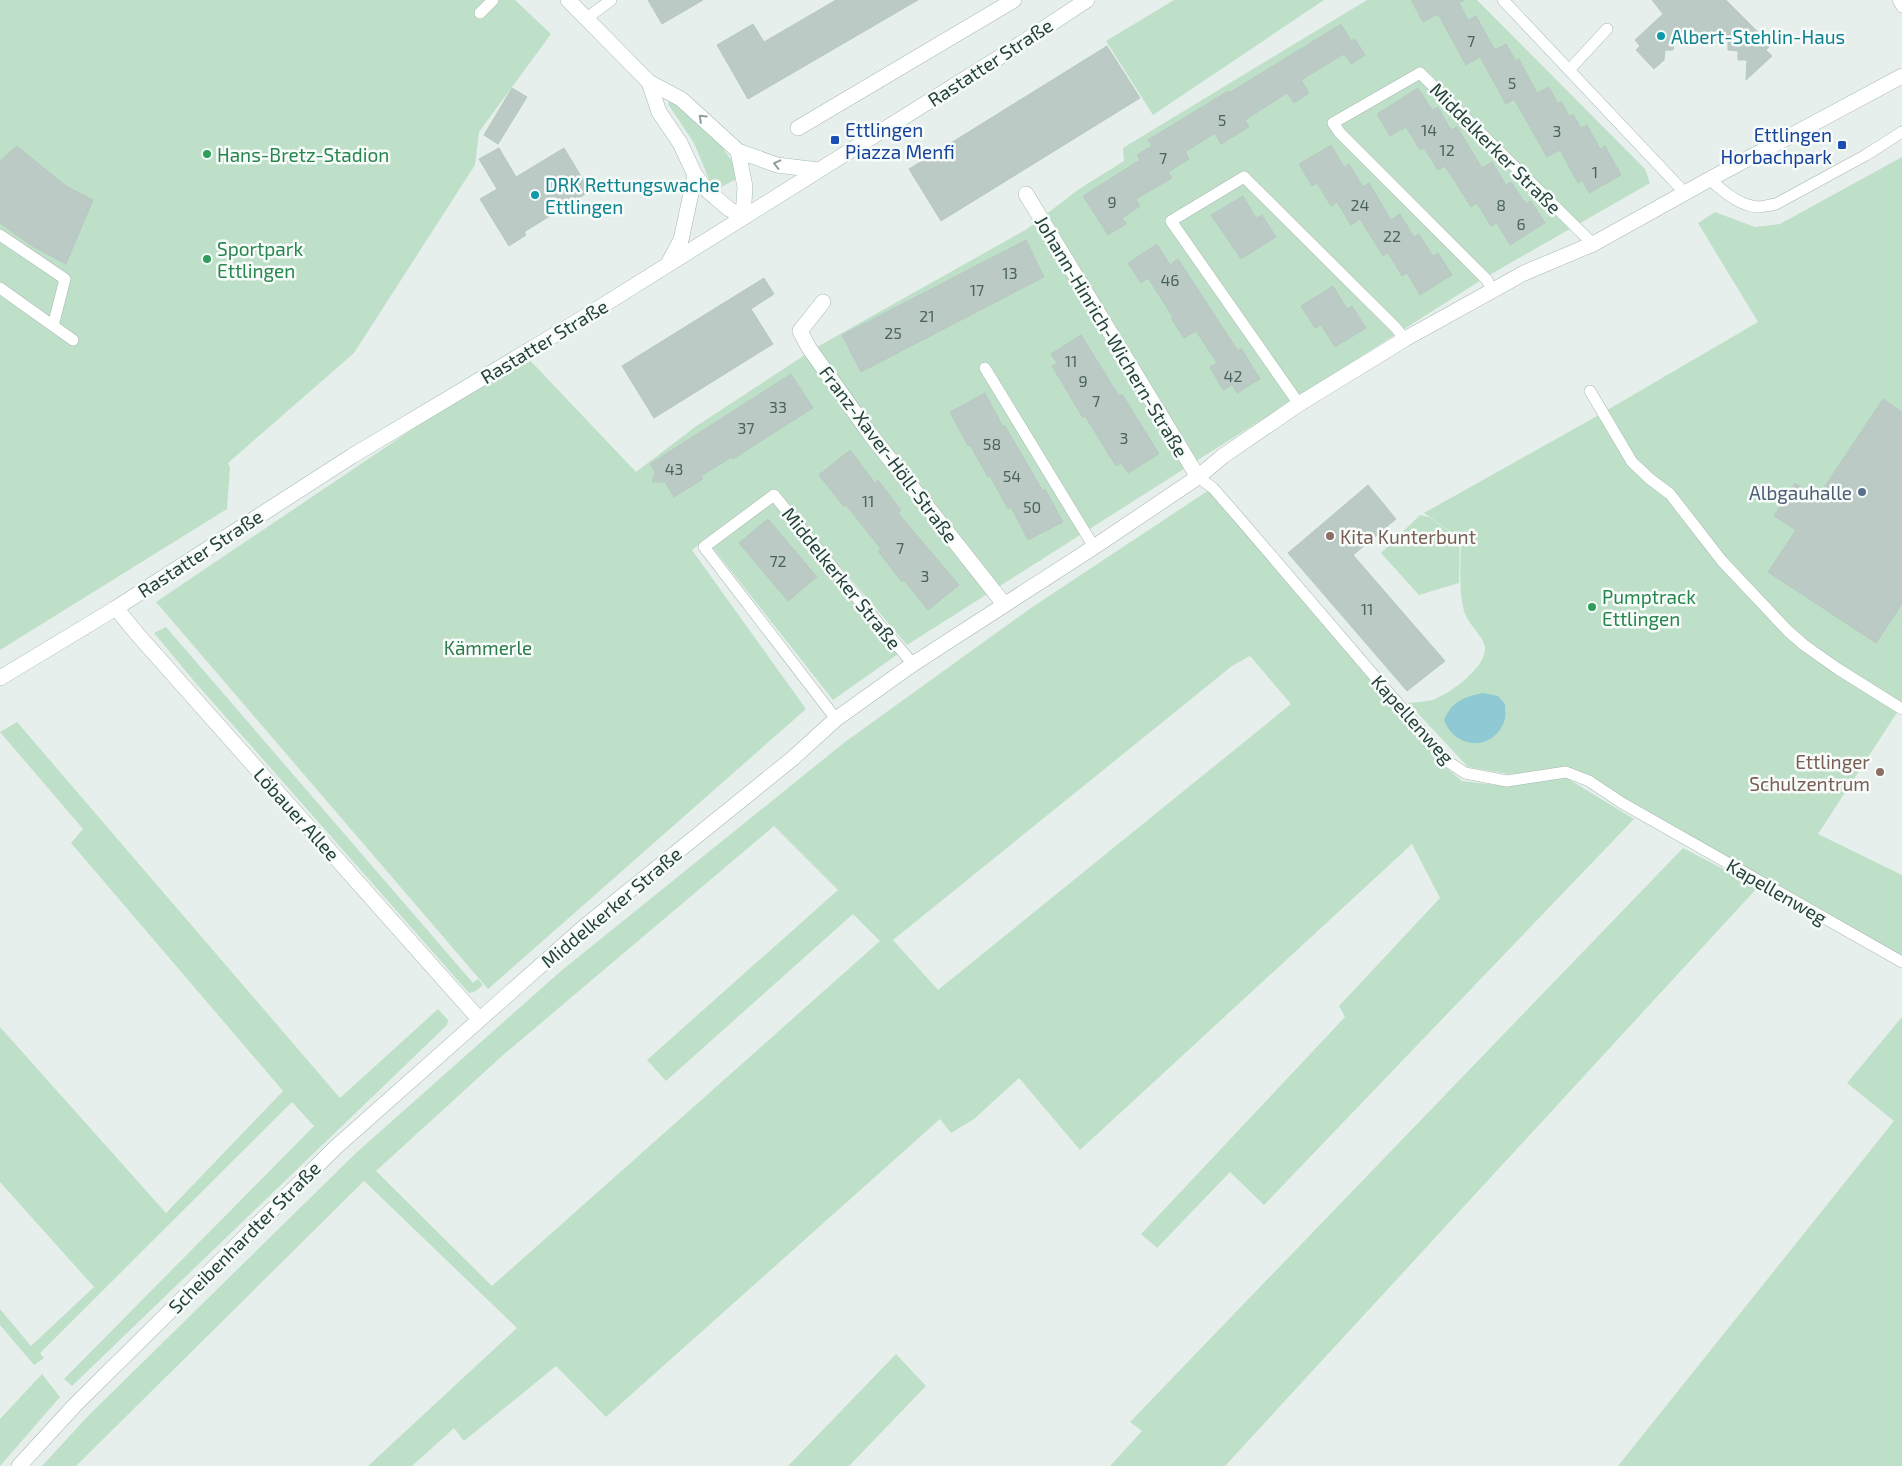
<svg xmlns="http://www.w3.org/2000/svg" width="1902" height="1466" font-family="'Exo 2',sans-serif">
	<rect width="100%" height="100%" fill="#e6efeb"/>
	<path fill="#bfe0c8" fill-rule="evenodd" d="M 0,0 L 515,0 L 551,34 L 479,132 L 475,165 L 354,353 L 228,463 L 230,468 L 227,509 L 0,650 Z
		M 1174,0 L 1324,0 L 1153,115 L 1106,41 Z
		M 1367,0 L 1477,0 L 1645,169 L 1650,183 L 1486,277 L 907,645 L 842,569 L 834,576 L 898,654 L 833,700 L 706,539 L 692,550 L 806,709 L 488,989 L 156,602 L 524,354 L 636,472 L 695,427 L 817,347 L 1027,229 L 1079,189 L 1124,161 L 1123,148 Z
		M 669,101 L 675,104 L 722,147 L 732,161 L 736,179 L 716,190 L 711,184 L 694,143 L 668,104 Z
		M 1902,157 L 1902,709 L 1900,708 L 1818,834 L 1902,875 L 1902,962 L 1566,772 L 1508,774 L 1468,767 L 1408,703 C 1416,702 1427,702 1435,699 C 1451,693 1487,667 1485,647 C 1484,637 1467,623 1464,611 C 1458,587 1461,562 1461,539 L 1424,513 L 1597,416 L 1758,322 L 1698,223 L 1715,212 L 1755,227 L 1780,224 Z
		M 1209,490 L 1444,766 L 1462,781 L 1505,786 L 1565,777 L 1634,819 L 1264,1205 L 1230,1172 L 1157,1248 L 1141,1234 L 1345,1017 L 1339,1006 L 1440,898 L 1412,844 L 1080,1150 L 1019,1078 L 974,1119 L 951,1133 L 940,1119 L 606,1417 L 556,1366 L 464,1441 L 454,1428 L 412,1466 L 368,1466 L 517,1328 L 364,1181 L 76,1466 L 42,1466 L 88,1416 L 356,1153 L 561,971 L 845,742 L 1031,608 ZM 1250,656 L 1291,704 L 938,990 L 893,940 L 1232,666 ZM 774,826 L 838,890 L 647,1060 L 666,1081 L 853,914 L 880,941 L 492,1286 L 376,1171 L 502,1056 Z
		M 1420,515 L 1429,517 L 1460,539 L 1459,583 L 1419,595 L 1381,553 Z
		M 166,627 L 473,983 L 478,979 L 483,985 L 476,991 L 469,993 L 194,681 L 154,633 Z
		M 17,722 L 340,1098 L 438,1009 L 448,1020 L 447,1025 L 72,1386 L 64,1379 L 314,1126 L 292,1102 L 40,1353 L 44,1358 L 34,1365 L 0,1325 L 0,1309 L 31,1346 L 94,1287 L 0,1182 L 0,1027 L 166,1213 L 283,1091 L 71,843 L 83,829 L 0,732 Z
		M 1683,848 L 1758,887 L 1225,1466 L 1110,1466 L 1142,1431 L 1130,1422 Z
		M 1902,1017 L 1902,1466 L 1618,1466 L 1894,1121 L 1847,1083 Z
		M 896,1354 L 926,1386 L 849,1466 L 788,1466 Z
		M 42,1374 L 60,1397 L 0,1466 L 0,1419 Z"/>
	<path fill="#8ec9d4" d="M 1483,693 L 1498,696 L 1505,704 C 1505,709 1506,715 1505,719 C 1495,752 1455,750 1444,720 C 1452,701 1464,697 1483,693 Z"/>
	<path fill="#bbcac4" stroke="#b8c9c2" d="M 648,0 L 703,0 L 662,24 Z
		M 836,0 L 918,0 L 748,99 L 717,45 L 753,24 L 764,42 Z
		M 1411,0 L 1465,0 L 1459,3 L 1468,20 L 1476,16 L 1495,50 L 1506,44 L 1516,61 L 1519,59 L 1537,93 L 1549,87 L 1558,104 L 1561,101 L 1569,116 L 1573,114 L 1581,128 L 1587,125 L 1600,149 L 1605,146 L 1621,175 L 1589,193 L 1582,180 L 1578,183 L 1560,150 L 1547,157 L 1514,99 L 1506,104 L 1480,57 L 1466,65 L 1438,14 L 1423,22 Z
		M 1652,0 L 1726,0 L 1771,45 L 1766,50 L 1772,56 L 1746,80 L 1747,60 L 1738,60 L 1738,51 L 1728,50 L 1728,41 L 1720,41 L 1720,32 L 1683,32 L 1682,41 L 1674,42 L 1673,50 L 1665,50 L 1664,60 L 1654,69 L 1636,50 L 1640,46 L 1635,40 L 1663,14 Z
		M 1341,24 L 1351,41 L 1355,39 L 1365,55 L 1351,64 L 1344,54 L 1301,80 L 1309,93 L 1294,103 L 1287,93 L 1245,120 L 1249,127 L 1221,144 L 1215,133 L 1185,152 L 1189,159 L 1168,172 L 1172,178 L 1136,199 L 1140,206 L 1122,218 L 1126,224 L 1108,235 L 1083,196 L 1140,160 L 1137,155 L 1152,146 L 1148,140 L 1228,91 L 1229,93 Z
		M 1107,46 L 1140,98 L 941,221 L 909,169 Z
		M 512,88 L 527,97 L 498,144 L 484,135 Z
		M 1418,88 L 1432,110 L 1438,107 L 1451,130 L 1457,127 L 1482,168 L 1492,162 L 1506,185 L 1511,182 L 1526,204 L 1531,201 L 1545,223 L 1510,245 L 1497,223 L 1491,226 L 1477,203 L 1471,207 L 1445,166 L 1438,170 L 1424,148 L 1420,150 L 1406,127 L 1390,136 L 1377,114 Z
		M 1331,145 L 1344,167 L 1349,164 L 1363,187 L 1369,183 L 1391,220 L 1400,214 L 1414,237 L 1419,234 L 1433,256 L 1438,253 L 1452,275 L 1420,295 L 1407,273 L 1402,276 L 1388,253 L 1383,256 L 1360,219 L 1351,225 L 1337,202 L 1331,206 L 1317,183 L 1312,186 L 1299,164 Z
		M 17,146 L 66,186 L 93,200 L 66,264 L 32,246 L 0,223 L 0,161 Z
		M 499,148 L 516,177 L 564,148 L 590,191 L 524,232 L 526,235 L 509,246 L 480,199 L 497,189 L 479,159 Z
		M 1243,196 L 1256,218 L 1262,215 L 1276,237 L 1241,259 L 1211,215 Z
		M 1026,240 L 1044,277 L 861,372 L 842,335 Z
		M 1157,244 L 1170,265 L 1178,259 L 1238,351 L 1241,348 L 1260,379 L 1237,393 L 1232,385 L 1223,390 L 1210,367 L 1217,363 L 1196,331 L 1184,338 L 1171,318 L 1173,317 L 1148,278 L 1141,283 L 1128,263 Z
		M 764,278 L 774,294 L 751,309 L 773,344 L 654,418 L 622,366 Z
		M 1333,286 L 1347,309 L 1352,306 L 1366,328 L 1335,347 L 1321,325 L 1315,328 L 1301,306 Z
		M 1081,335 L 1119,396 L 1122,394 L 1159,454 L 1128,473 L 1121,463 L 1116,466 L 1085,416 L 1083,418 L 1052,366 L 1057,363 L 1051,354 Z
		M 791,374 L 813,408 L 733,459 L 732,457 L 701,476 L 703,479 L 674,497 L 665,482 L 652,482 L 655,472 L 650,464 Z
		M 985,393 L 1003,427 L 1005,426 L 1043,491 L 1045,489 L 1063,522 L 1028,540 L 1011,507 L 1008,509 L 990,476 L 988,477 L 970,445 L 968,446 L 950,412 Z
		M 1883,399 L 1902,412 L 1902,604 L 1876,643 L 1768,572 L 1796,530 L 1774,516 L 1795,483 L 1817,498 Z
		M 850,450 L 875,483 L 878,480 L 901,510 L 898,513 L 959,585 L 928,610 L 904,580 L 902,582 L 878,551 L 881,549 L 846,505 L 844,507 L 819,475 Z
		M 1368,485 L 1396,519 L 1353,555 L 1445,661 L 1407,691 L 1288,553 Z
		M 768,519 L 817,577 L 788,601 L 739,543 Z"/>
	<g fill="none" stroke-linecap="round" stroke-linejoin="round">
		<defs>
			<path id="lane" d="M 1503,0 L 1685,193
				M 1898,0 L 1902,7
				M 480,13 L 493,0
				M 587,18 L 611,0
				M 1570,69 L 1607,29
				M 1710,179 C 1722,191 1741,207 1760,207 C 1765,206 1771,205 1776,204 L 1866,155 L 1902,132
				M 0,235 L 65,279 L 53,326
				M 0,288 L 73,340
				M 1492,290 L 1487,280 L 1340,133 L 1333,123 L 1420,73 L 1593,244
				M 985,368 L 1094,547
				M 1590,391 L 1632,462 L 1650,479 L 1670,494 L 1722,561 L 1788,631 L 1804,645 L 1838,669 L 1902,709
				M 1299,404 L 1171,221 L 1244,177 L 1395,327 L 1405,339
				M 1198,477 L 1213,488 L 1240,519 L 1447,761 L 1465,773 L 1507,781 L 1566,772 L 1589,781 L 1622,803 L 1902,962
				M 836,719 L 704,547 L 774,495 L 867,610 L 913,664"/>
			<path id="street" d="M 798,128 L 1014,0
				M 1026,194 L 1198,477
				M 823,302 L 800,331 L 809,348 L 870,434 L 1004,604
				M 116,608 L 138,635 L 479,1019
				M 19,1466 L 75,1405 L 336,1147 L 584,927 L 792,759 L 836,719 L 913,664 L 1094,547 L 1198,477 L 1223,456 L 1299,404 L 1405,339 L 1524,273 L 1593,244 L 1710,179 L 1902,76"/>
			<path id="secondary" d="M 568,0 L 649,82 L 681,99 L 738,151 L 777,165 L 818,170
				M 649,82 L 659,112 L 680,143 L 695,175 L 706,189 L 716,198 L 729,209 L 743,217
				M 738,151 L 745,187 L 743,217
				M 669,262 L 681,240 L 695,175
				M 0,678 L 116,608 L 352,456 L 578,321 L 1011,50 L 1087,0"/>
		</defs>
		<use href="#lane" stroke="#a8b8b2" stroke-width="12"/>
		<use href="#street" stroke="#a8b8b2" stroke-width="16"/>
		<use href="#secondary" stroke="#a4bbb3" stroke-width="16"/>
		<use href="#lane" stroke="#fff" stroke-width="11"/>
		<use href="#street" stroke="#fff" stroke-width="15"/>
		<use href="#secondary" stroke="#fff" stroke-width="15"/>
	</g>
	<defs><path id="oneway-chevron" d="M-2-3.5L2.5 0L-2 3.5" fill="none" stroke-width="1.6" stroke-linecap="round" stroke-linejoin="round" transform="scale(1.25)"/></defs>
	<g stroke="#92a09c">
		<use href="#oneway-chevron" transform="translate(702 118) rotate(-137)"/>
		<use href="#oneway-chevron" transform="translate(777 164) rotate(-166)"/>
	</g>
	<g fill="#0f9aa8" stroke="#f7fbf9" stroke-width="2">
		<circle cx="1661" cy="36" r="5"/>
		<circle cx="535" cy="195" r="5"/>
	</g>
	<g fill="#1a4fb4" stroke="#f7fbf9" stroke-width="2">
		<rect x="830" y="135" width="10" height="10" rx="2.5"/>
		<rect x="1837" y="140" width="10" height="10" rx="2.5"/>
	</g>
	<g fill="#2e9e5b" stroke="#f7fbf9" stroke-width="2">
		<circle cx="207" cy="154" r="5"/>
		<circle cx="207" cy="259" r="5"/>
		<circle cx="1592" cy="607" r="5"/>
	</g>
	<circle fill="#5c6f8a" stroke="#f7fbf9" stroke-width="2" cx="1862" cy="492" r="5"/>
	<g fill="#8d6e63" stroke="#f7fbf9" stroke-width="2">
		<circle cx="1330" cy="536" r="5"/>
		<circle cx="1880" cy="772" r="5"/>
	</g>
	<g text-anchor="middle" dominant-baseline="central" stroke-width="5" stroke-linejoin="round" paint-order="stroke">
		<g font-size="16" fill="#4a645c">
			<text x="1471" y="40">7</text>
			<text x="1512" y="82">5</text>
			<text x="1222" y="119">5</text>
			<text x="1429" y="129">14</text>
			<text x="1557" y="130">3</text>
			<text x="1447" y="149">12</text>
			<text x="1163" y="157">7</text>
			<text x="1595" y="171">1</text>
			<text x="1112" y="201">9</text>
			<text x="1360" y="204">24</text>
			<text x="1501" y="204">8</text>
			<text x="1521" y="223">6</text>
			<text x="1392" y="235">22</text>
			<text x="1010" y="272">13</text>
			<text x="1170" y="279">46</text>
			<text x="977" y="289">17</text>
			<text x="927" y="315">21</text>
			<text x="893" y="332">25</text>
			<text x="1071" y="360">11</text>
			<text x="1233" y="375">42</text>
			<text x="1083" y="380">9</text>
			<text x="1096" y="400">7</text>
			<text x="778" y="406">33</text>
			<text x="746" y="427">37</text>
			<text x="1124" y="437">3</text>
			<text x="992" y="443">58</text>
			<text x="674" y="468">43</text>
			<text x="1012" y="475">54</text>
			<text x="868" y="500">11</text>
			<text x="1032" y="506">50</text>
			<text x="900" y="547">7</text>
			<text x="778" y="560">72</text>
			<text x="925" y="575">3</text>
			<text x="1367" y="608">11</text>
		</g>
		<g font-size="19" fill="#0d838f" stroke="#f7fbf9" text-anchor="start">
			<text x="1671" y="36">Albert-Stehlin-Haus</text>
			<text x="545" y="184">DRK Rettungswache<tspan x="545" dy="22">Ettlingen</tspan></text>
		</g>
		<g font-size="19" fill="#24423a" stroke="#f7fbf9">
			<text transform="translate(990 62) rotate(-33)">Rastatter Straße</text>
			<text transform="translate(1496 148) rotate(45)">Middelkerker Straße</text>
			<text transform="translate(1112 336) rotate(59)">Johann-Hinrich-Wichern-Straße</text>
			<text transform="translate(544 341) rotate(-31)">Rastatter Straße</text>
			<text transform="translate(889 454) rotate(53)">Franz-Xaver-Höll-Straße</text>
			<text transform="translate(200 553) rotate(-33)">Rastatter Straße</text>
			<text transform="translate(842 578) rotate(51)">Middelkerker Straße</text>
			<text transform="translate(1413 719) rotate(48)">Kapellenweg</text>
			<text transform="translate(297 814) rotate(48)">Löbauer Allee</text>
			<text transform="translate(1777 891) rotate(30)">Kapellenweg</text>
			<text transform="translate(611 907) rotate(-40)">Middelkerker Straße</text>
			<text transform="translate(244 1237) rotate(-45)">Scheibenhardter Straße</text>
		</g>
		<g font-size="19" fill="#164399" stroke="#f7fbf9" text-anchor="start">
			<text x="845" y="129">Ettlingen<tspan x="845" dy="22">Piazza Menfi</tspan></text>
			<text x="1832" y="134" text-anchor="end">Ettlingen<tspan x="1832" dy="22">Horbachpark</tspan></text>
		</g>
		<g font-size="19" fill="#27864d" stroke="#f7fbf9" text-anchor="start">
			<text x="217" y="154">Hans-Bretz-Stadion</text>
			<text x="217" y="248">Sportpark<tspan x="217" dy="22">Ettlingen</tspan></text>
			<text x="1602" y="596">Pumptrack<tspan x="1602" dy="22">Ettlingen</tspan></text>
		</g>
		<g font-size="19" fill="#4e5e75" stroke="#f7fbf9" text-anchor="end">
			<text x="1852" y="492">Albgauhalle</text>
		</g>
		<g font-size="19" fill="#785e54" stroke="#f7fbf9" text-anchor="start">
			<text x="1340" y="536">Kita Kunterbunt</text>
			<text x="1870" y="761" text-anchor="end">Ettlinger<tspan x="1870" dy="22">Schulzentrum</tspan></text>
		</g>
		<g font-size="19" fill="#2d7a4b" stroke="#f7fbf9">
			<text x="488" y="647">Kämmerle</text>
		</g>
	</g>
</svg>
